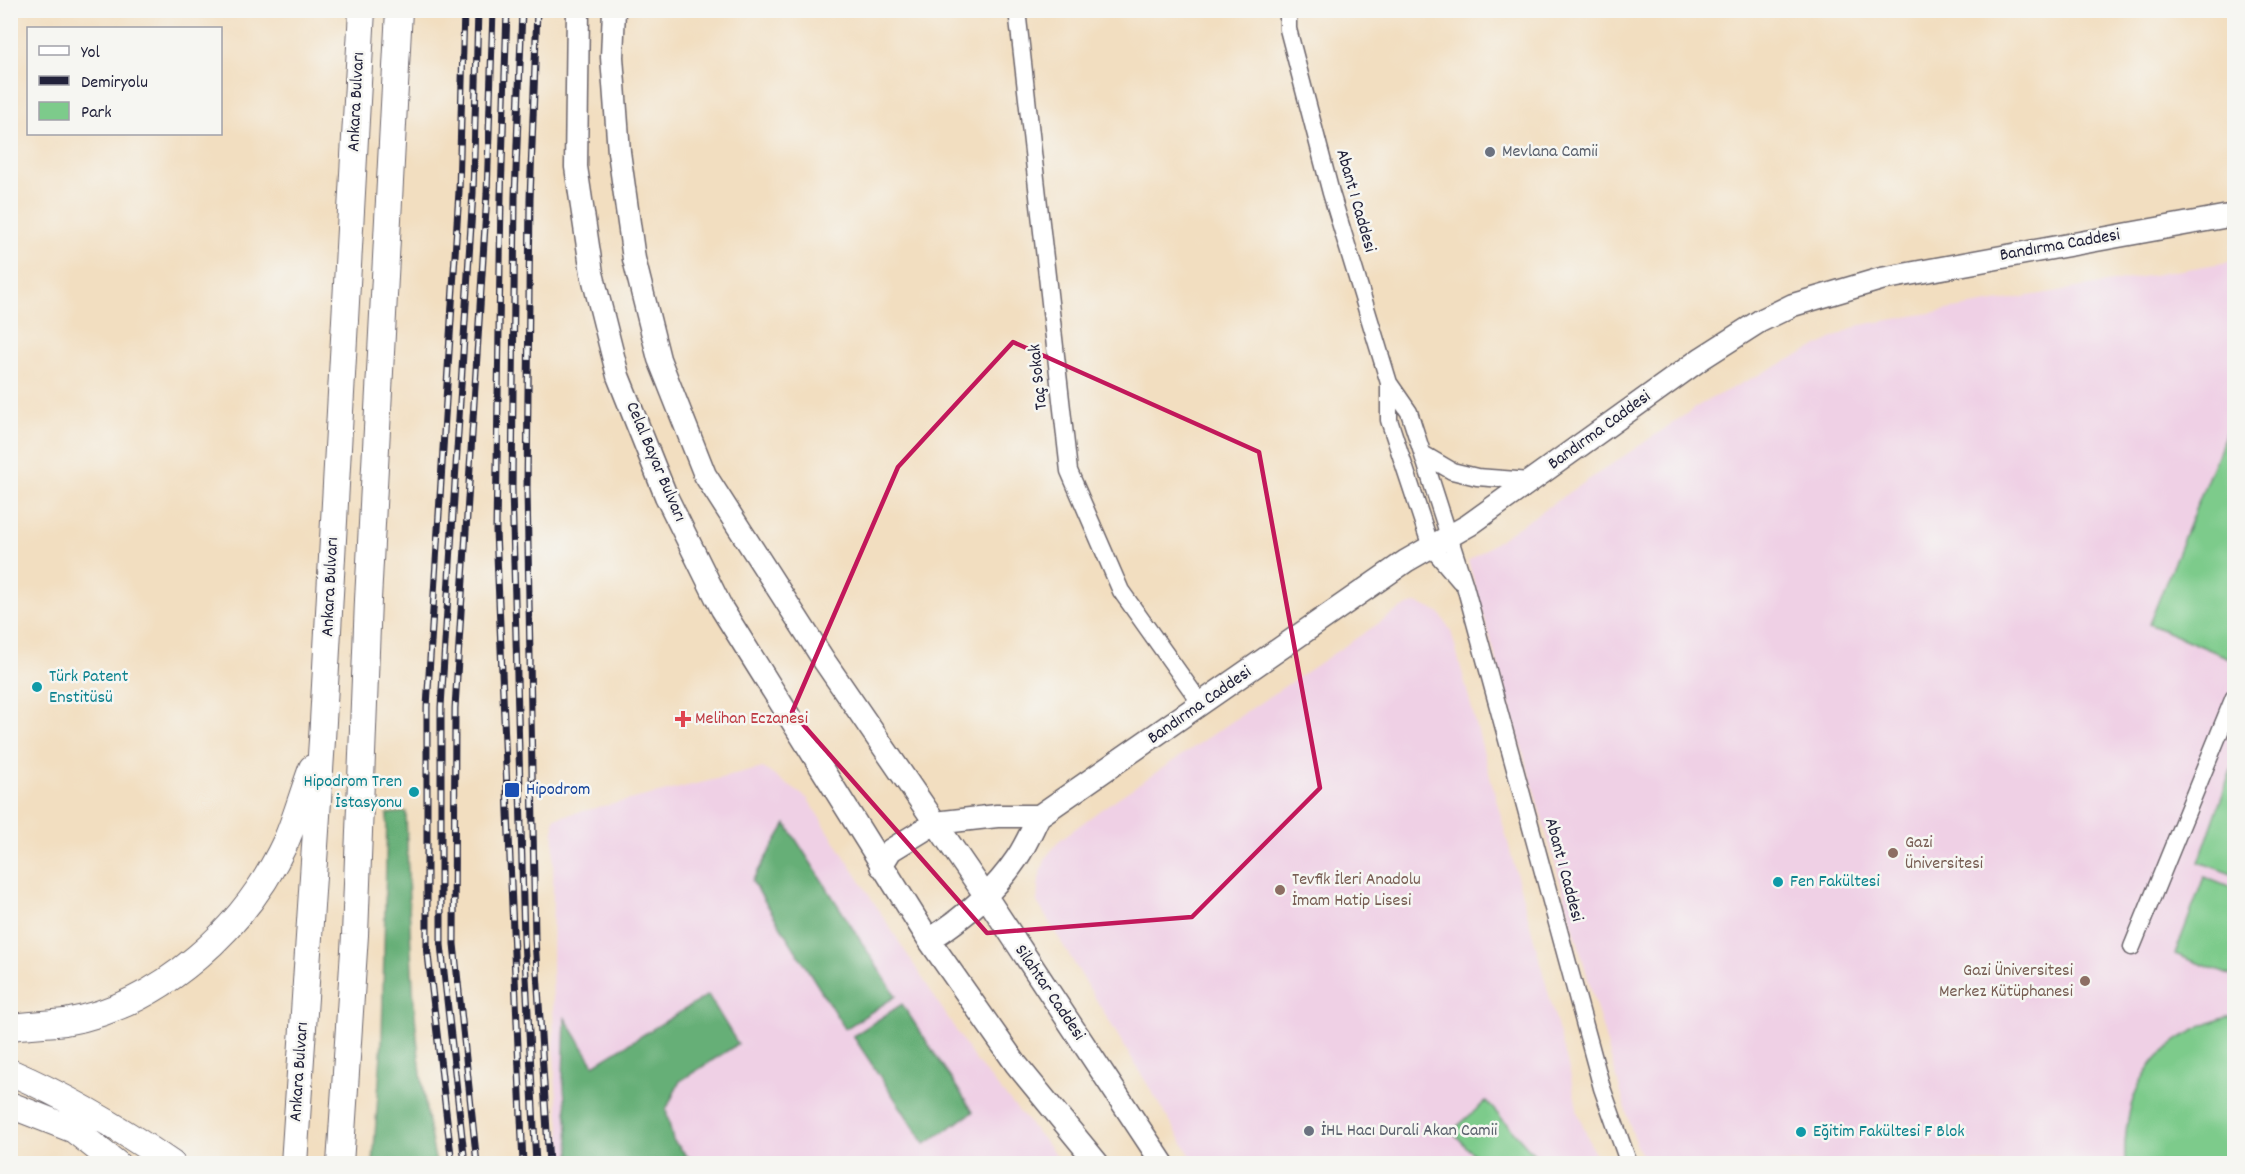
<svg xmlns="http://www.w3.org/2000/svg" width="2245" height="1174" font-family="Dekko,sans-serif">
	<rect width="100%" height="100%" fill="#f6f6f2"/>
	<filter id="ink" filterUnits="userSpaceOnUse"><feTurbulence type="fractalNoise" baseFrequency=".0167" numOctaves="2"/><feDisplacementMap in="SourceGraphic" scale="12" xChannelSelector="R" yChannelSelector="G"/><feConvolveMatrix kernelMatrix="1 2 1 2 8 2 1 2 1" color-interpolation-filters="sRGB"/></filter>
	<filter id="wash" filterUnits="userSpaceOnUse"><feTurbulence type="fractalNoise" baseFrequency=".008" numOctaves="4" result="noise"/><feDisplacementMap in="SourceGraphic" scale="24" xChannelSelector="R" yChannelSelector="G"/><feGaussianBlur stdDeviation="1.35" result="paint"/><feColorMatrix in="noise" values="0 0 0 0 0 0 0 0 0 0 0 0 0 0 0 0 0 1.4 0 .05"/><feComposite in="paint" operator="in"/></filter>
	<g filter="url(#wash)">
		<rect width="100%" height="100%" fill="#f2dec0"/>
		<path fill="#efd0e5" d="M 2234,261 L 2234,1163 L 1647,1163 L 1636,1145 L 1468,561 L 1704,402 L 1860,325 Z
			M 1416,603 L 1439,612 L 1451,631 L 1570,1073 L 1578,1113 L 1598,1163 L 1195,1163 L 1037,902 L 1039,878 L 1046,857 L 1061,839 L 1103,808 L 1400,609 Z
			M 763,768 L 807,798 L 975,1060 L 1063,1163 L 564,1163 L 555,1078 L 552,966 L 554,818 Z"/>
		<path fill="#7dcb8b" stroke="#507663" stroke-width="1.5" d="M 2234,413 L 2234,412 L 2234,660 L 2149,624 Z
			M 2234,762 L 2234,875 L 2199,862 Z
			M 2204,877 L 2234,889 L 2234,977 L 2175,954 Z
			M 2234,1015 L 2234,1163 L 2125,1163 C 2122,1083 2158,1036 2234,1015 Z
			M 1486,1101 L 1542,1163 L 1481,1163 L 1452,1131 Z"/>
		<path fill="#66af77" stroke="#446859" stroke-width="1.5" d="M 406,812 C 410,930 411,1049 436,1163 L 373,1163 L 382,1040 L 387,814 Z
			M 786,824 L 896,996 L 845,1029 L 752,881 Z
			M 708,995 L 738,1044 L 680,1081 L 666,1110 L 673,1140 L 688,1157 L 704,1163 L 571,1163 L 563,1077 L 565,1018 L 594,1065 Z
			M 902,1004 L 973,1112 L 925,1144 L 853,1036 Z"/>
	</g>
	<g filter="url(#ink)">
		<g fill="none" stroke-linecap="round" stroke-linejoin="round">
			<defs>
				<path id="street" d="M 1017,10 L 1069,471 L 1121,591 L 1202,705
					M 1288,10 L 1288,29 L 1331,193 L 1389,383 L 1409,412 L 1465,586 L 1602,1088 L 1629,1164
					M 1389,383 L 1389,420 L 1431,547 L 1460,581
					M 1423,454 L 1452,471 L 1477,477 L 1530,481
					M 2132,947 L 2234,697"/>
				<path id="secondary" d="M 578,10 L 576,167 L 592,273 L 618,376 L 666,496 L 722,609 L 929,940 C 962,919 995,891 1017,858 C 1026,845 1032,830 1039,816 L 1406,561 L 1469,525 L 1702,358 L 1760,321 L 1793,305 L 1881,279 L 2234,215
					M 614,10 L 612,57 L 619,152 L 634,259 L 659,359 L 705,475 L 825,662 L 985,895 L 1163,1164
					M 881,866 L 891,850 L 935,823 L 997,816 L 1039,816
					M 929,940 L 1016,1064 L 1098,1164"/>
				<path id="primary" d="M 10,1027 C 28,1025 47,1024 65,1022 C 161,1006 246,927 286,841 C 296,818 303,792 312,768
					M 10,1072 C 68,1097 120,1128 172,1164
					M 10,1105 L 74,1130 L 117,1164
					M 294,1164 L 322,740 L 362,10
					M 340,1164 L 355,935 L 368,600 L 399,10"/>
			</defs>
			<use href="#street" stroke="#6b646a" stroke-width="19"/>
			<use href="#secondary" stroke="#6b646a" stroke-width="25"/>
			<use href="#primary" stroke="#6b646a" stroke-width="28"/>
			<use href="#street" stroke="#fff" stroke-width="16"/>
			<use href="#secondary" stroke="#fff" stroke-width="22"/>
			<use href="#primary" stroke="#fff" stroke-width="26"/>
			<defs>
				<path id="rail" d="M 507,10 L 501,196 L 496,531 L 523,1164
					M 522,10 L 515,197 L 512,488 L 524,939 L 536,1164
					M 537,10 L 530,199 L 527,489 L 535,939 L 549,1164
					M 452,1164 L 427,946 L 427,707 L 459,191 L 464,10
					M 465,1164 L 441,945 L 441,707 L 473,193 L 478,10
					M 477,1164 L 454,944 L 455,708 L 487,194 L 493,10"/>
			</defs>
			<use href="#rail" stroke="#22223b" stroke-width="7"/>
			<use href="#rail" stroke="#f6f6f2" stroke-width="4.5" stroke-dasharray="14" stroke-linecap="butt"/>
		</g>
	</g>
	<path fill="none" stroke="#c2185b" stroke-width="4.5" stroke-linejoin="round" d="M 1013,342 L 1259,452 L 1320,788 L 1192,917 L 987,933 L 792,712 L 898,467 Z"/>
	<g fill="#6b7280" stroke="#f6f6f2" stroke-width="2">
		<circle cx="1490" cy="152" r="6"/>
		<circle cx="1309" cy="1131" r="6"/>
	</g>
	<g fill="#0f9aa8" stroke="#f6f6f2" stroke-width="2">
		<circle cx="37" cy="687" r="6"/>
		<circle cx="414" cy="792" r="6"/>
		<circle cx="1778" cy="882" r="6"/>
		<circle cx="1801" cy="1132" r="6"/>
	</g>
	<path fill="#e0444e" stroke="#f6f6f2" stroke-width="2" d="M680 710h6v6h6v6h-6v6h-6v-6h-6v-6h6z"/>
	<rect fill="#1a4fb4" stroke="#f6f6f2" stroke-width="2" x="504" y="782" width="16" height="16" rx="3"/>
	<g fill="#8d6e63" stroke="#f6f6f2" stroke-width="2">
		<circle cx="1893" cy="853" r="6"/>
		<circle cx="1280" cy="890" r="6"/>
		<circle cx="2085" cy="981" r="6"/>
	</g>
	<g text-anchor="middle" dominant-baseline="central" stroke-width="5" stroke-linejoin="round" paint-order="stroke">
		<g font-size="18" fill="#22223b" stroke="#f6f6f2">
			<text transform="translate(357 102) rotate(-87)">Ankara Bulvarı</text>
			<text transform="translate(1355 201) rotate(74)">Abant 1 Caddesi</text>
			<text transform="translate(2060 246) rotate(-10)">Bandırma Caddesi</text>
			<text transform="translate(1039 377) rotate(-96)">Taç Sokak</text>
			<text transform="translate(1600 431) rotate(-36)">Bandırma Caddesi</text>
			<text transform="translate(655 462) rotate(67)">Celal Bayar Bulvarı</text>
			<text transform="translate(331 587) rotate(-87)">Ankara Bulvarı</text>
			<text transform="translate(1200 706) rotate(-35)">Bandırma Caddesi</text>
			<text transform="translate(1563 870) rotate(75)">Abant 1 Caddesi</text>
			<text transform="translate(1049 993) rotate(56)">Silahtar Caddesi</text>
			<text transform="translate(300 1072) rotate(-86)">Ankara Bulvarı</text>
		</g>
		<g font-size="18" fill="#5b616d" stroke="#f6f6f2" text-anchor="start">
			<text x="1502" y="152">Mevlana Camii</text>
			<text x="1321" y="1131">İHL Hacı Durali Akan Camii</text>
		</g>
		<g font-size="18" fill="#0d838f" stroke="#f6f6f2" text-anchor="start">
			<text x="49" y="677">Türk Patent<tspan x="49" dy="21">Enstitüsü</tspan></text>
			<text x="402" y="782" text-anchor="end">Hipodrom Tren<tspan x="402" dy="21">İstasyonu</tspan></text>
			<text x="1790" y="882">Fen Fakültesi</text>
			<text x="1813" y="1132">Eğitim Fakültesi F Blok</text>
		</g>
		<g font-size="18" fill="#be3a42" stroke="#f6f6f2" text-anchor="start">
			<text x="695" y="719">Melihan Eczanesi</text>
		</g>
		<g font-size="18" fill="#164399" stroke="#f6f6f2" text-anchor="start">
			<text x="526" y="790">Hipodrom</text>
		</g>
		<g font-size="18" fill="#785e54" stroke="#f6f6f2" text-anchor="start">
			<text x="1905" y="843">Gazi<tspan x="1905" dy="21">Üniversitesi</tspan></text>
			<text x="1292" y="880">Tevfik İleri Anadolu<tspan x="1292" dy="21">İmam Hatip Lisesi</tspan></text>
			<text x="2073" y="971" text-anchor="end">Gazi Üniversitesi<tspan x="2073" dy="21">Merkez Kütüphanesi</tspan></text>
		</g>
	</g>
	<rect width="2245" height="1174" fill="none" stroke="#f6f6f2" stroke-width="36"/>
	<rect x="27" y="27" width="195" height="108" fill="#f6f6f2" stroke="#a1a1a9" stroke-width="1.5"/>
	<rect x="39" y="46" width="30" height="9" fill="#ffffff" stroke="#a1a1a9" stroke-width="1.5"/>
	<text x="81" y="57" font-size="18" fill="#22223b">Yol</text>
	<rect x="39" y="76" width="30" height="9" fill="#22223b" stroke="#a1a1a9" stroke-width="1.5"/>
	<text x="81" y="87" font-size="18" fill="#22223b">Demiryolu</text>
	<rect x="39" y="102" width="30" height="18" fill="#7dcb8b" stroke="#a1a1a9" stroke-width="1.5"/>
	<text x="81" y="117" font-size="18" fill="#22223b">Park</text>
</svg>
